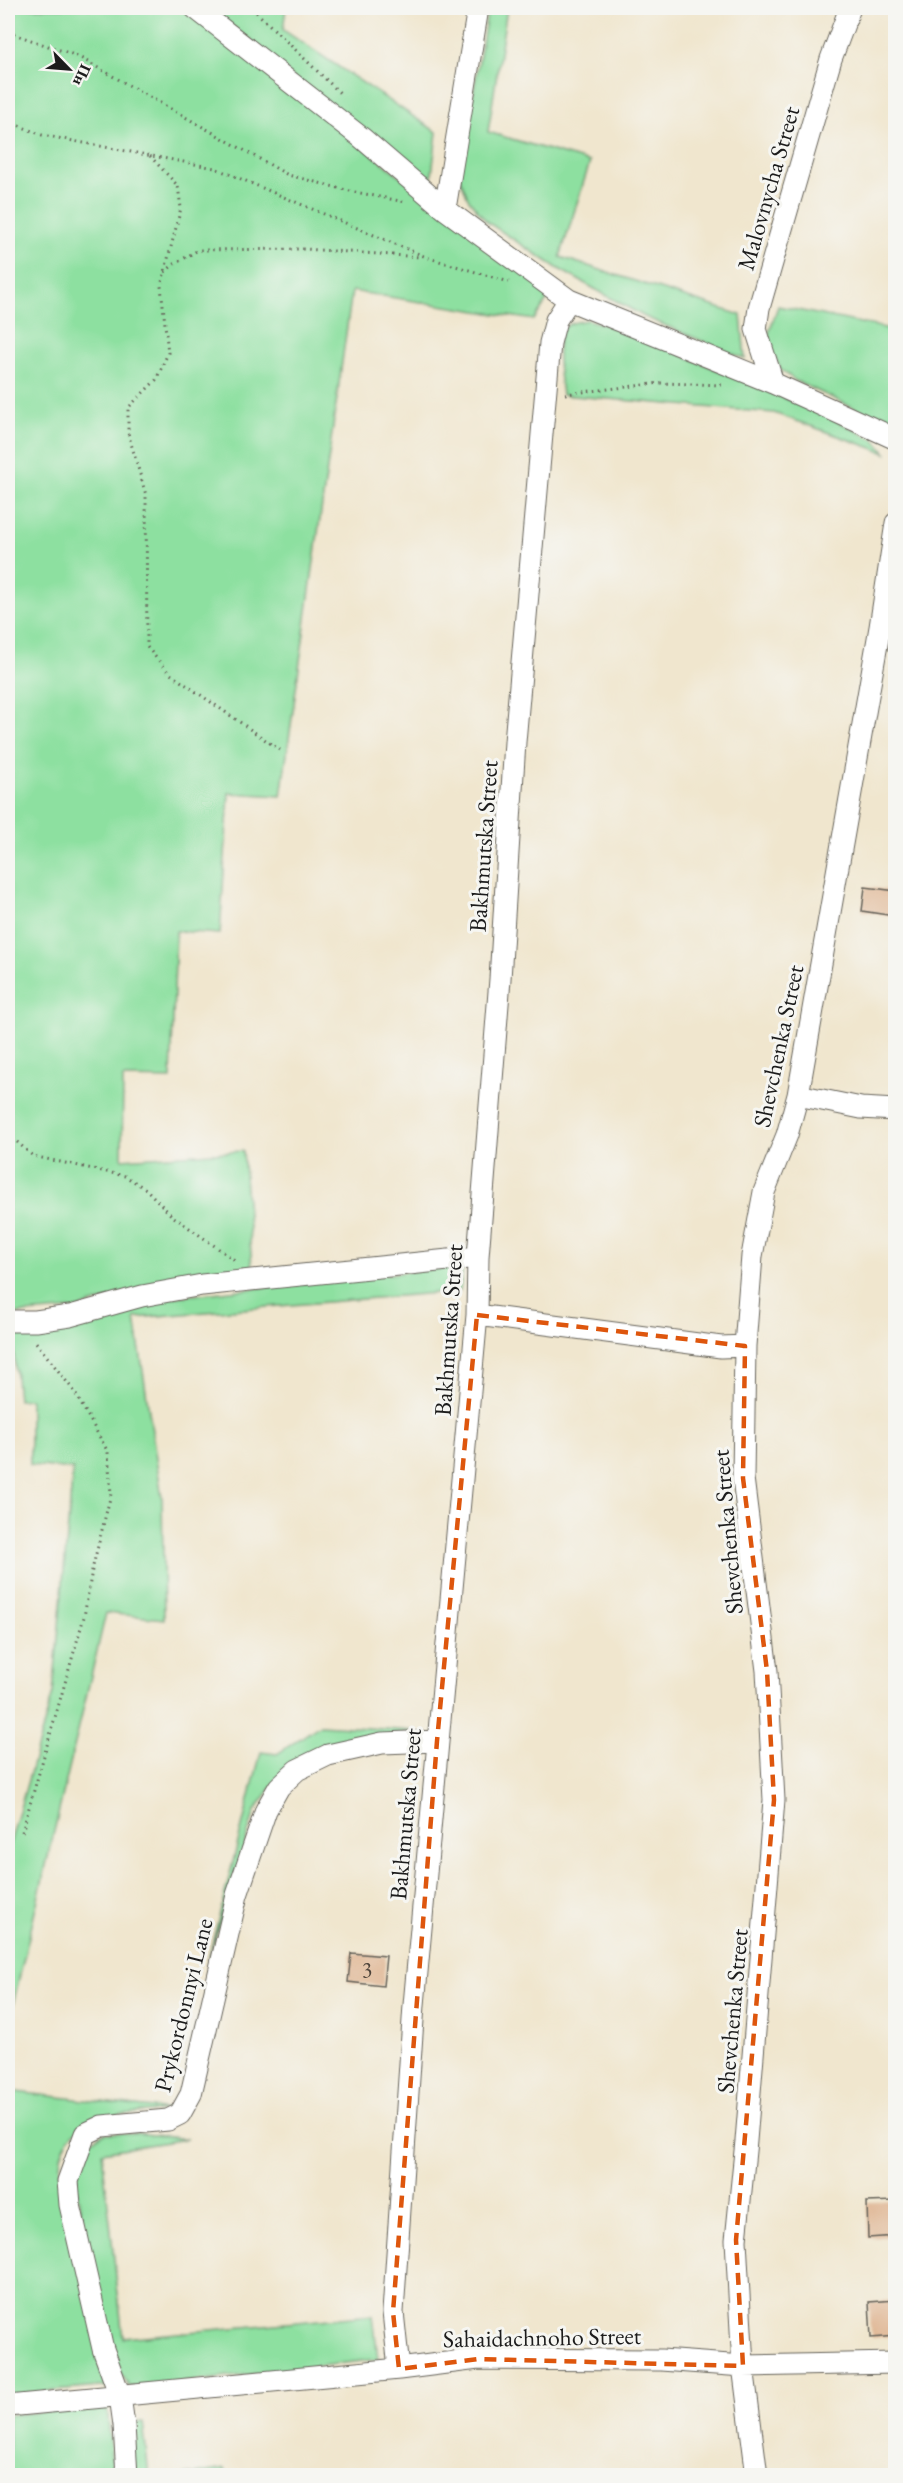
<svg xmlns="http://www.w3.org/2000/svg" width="903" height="2483" font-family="'EB Garamond',serif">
	<rect width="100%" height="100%" fill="#f6f6f2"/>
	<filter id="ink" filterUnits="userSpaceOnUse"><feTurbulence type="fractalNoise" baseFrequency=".0167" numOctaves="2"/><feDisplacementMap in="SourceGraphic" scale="12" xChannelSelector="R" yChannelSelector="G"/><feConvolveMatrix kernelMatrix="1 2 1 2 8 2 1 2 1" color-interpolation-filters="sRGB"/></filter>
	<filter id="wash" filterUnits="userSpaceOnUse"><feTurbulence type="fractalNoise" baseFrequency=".008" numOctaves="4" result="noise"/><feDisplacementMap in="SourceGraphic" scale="24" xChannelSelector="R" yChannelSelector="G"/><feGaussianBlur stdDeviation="1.35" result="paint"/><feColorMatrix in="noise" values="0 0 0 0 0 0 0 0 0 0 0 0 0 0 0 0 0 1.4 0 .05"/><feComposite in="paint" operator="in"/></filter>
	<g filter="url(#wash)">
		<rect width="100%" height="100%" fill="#f0e6ce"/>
		<path fill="#8de0a0" stroke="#547e5e" stroke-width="1.5" d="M 8,8 L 185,8 L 551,294 L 534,320 L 352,291 L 281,796 L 229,793 L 220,934 L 176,931 L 171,1079 L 123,1078 L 122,1159 L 243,1151 L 252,1267 L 139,1290 L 76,1309 L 14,1314 L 8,1259 Z
			M 209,8 L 286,8 L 283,30 L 437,132 L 430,191 Z
			M 488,8 L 507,8 L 488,132 L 590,162 L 560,257 L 741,315 L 745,359 L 645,317 L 557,268 L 487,222 L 469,200 L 459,176 Z
			M 778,306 L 895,330 L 895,427 L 796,381 L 781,370 L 773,354 L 768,335 Z
			M 587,320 L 616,327 L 827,416 L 875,440 L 886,453 L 774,413 L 562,395 C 560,377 551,336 568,325 C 573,322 582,321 587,320 Z
			M 463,1266 L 460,1291 L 135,1318 L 162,1498 L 164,1619 L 106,1613 L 8,2025 L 8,1850 L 53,1693 L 73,1469 L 30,1465 L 30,1399 L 18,1400 L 12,1330 L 166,1298 Z
			M 320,1725 L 415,1731 L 311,1750 L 284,1770 L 255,1811 L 208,1960 L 261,1752 L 277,1754 Z
			M 8,2091 L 170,2110 C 135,2114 75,2110 62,2153 C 59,2161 60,2172 60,2181 L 111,2386 L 8,2395 Z
			M 105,2133 L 137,2133 L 187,2139 L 102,2152 L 123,2338 L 373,2315 L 378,2359 L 154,2386 L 129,2387 L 109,2350 L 74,2178 L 91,2140 Z
			M 107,2406 L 113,2475 L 8,2476 L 8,2415 Z
			M 143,2422 L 149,2475 L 132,2475 L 130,2423 Z
			M 225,2469 L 227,2475 L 184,2475 Z"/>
		<g id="blocks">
			<path fill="#e0b896" d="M 865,887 L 896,891 L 894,916 L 862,911 Z
				M 351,1953 L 386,1956 L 383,1986 L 348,1982 Z
				M 896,2201 L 896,2236 L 868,2238 L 867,2202 Z
				M 896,2300 L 896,2336 L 871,2338 L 869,2302 Z"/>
		</g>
	</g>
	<g filter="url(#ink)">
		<use href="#blocks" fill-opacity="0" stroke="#66635a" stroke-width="1.5"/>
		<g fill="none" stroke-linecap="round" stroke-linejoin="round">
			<defs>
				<path id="street" d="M 195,8 L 362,138 L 445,209 L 569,300 L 773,383 L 896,439
					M 445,209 L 478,8
					M 773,383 L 756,329 L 759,308 L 831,59 L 850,8
					M 798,1095 L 861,1108 L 896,1110
					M 477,1315 L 721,1347 L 745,1346
					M 8,1321 L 36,1321 L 70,1316 L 142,1296 L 202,1285 L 478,1257
					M 399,2369 L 393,2312 L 414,2005 L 477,1315 L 478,1257 L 500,979 L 515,742 L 550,343 L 556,320 L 569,300
					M 8,2406 L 399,2369 L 478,2359 L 661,2360 L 743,2366 L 896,2363
					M 127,2476 L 124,2425 L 120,2396 L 103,2349 L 70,2205 L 68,2181 L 85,2134 L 102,2126 L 168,2120 L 180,2114 L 191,2094 L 237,1895 L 266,1810 L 279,1787 L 297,1770 L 328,1755 L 382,1743 L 437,1741
					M 757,2476 L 743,2366 L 736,2240 L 746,2141 L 774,1800 L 767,1671 L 743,1478 L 745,1346 L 752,1256 L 764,1192 L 787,1135 L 798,1095 L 880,627 L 896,523"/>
			</defs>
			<use href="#street" stroke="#66635a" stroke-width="23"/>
			<path stroke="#66635a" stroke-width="3" stroke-dasharray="1.5 4.5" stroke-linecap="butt" d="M 252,8 L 341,94
				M 8,32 L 77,56 L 288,175 L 350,191 L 405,202
				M 8,121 L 42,135 L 215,168 L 426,257 L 509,282
				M 150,156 L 178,186 L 181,208 L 161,286 L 168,353 L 156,380 L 128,408 L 128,433 L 146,495 L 147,647 L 169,673 L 280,750
				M 165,272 L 173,265 L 198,250 L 305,249 L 421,257
				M 565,394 L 661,383 L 722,385
				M 8,1134 L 33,1156 L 125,1176 L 146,1189 L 171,1215 L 236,1261
				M 22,1832 L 84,1617 L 92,1570 L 111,1494 L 108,1452 L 74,1391 L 35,1341"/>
			<use href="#street" stroke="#fff" stroke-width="21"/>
		</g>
	</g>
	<path fill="none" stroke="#de560d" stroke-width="4.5" stroke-dasharray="12 8" stroke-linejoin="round" d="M 477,1315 L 745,1346 L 743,1478 L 767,1671 L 774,1800 L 736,2240 L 743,2366 L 478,2359 L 399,2369 L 393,2312 L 437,1741 Z"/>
	<g text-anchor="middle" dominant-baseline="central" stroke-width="6" stroke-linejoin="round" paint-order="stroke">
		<g font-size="21" fill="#4d433a">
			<text x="367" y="1969">3</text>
		</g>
		<g font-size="24" fill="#1c1c1c" stroke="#f6f6f2">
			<text transform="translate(768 188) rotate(-74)">Malovnycha Street</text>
			<text transform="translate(483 846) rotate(-86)">Bakhmutska Street</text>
			<text transform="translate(778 1046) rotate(-78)">Shevchenka Street</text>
			<text transform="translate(448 1330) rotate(-86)">Bakhmutska Street</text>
			<text transform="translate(727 1532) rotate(-95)">Shevchenka Street</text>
			<text transform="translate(405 1814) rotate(-85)">Bakhmutska Street</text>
			<text transform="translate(183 2005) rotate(-76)">Prykordonnyi Lane</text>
			<text transform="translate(732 2011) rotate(-85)">Shevchenka Street</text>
			<text transform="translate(542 2337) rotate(-1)">Sahaidachnoho Street</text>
		</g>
	</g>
	<rect width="903" height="2483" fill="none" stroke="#f6f6f2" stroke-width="30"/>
	<g transform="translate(69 69) rotate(115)" stroke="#f6f6f2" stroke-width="4.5" paint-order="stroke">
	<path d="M0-4.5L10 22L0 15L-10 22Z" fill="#1c1c1c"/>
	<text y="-9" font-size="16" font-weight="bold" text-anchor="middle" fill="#1c1c1c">Пн</text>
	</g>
</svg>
